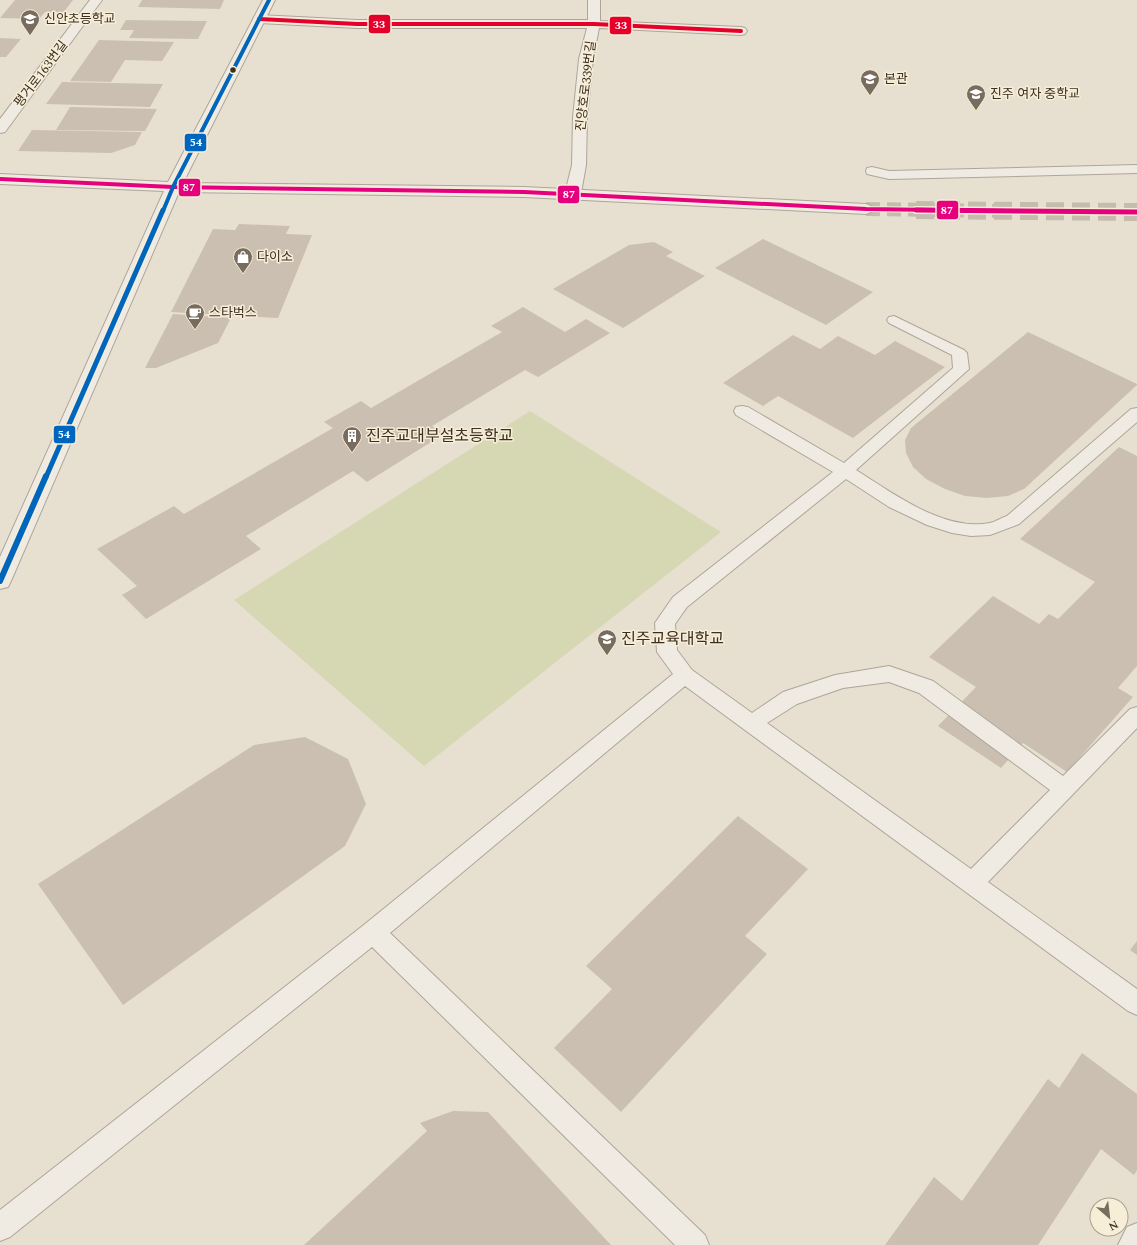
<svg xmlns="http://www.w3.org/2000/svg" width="1137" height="1245" font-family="Spectral,'Noto Sans KR',serif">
	<rect width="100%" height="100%" fill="#e7e0d1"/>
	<path fill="#d6d7b3" d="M 530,411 L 721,532 L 424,766 L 234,600 Z"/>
	<path fill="#cbbfb2" d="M 15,0 L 73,0 L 64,12 L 45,12 L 39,19 L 0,18 Z
		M 142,0 L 224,0 L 220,9 L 138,7 Z
		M 126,20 L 207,21 L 198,39 L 129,38 L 134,30 L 120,30 Z
		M 0,38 L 21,39 L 6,57 L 0,57 Z
		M 99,40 L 174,42 L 162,61 L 125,60 L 111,82 L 70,81 Z
		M 62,82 L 163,84 L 150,107 L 46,104 Z
		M 70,107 L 157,109 L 145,131 L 56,130 Z
		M 32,130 L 142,132 L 135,145 L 111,153 L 18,151 Z
		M 239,224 L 290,226 L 286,234 L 312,235 L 278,318 L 171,312 L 213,229 L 235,230 Z
		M 763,239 L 873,292 L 826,325 L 715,268 Z
		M 654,242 L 673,252 L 666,256 L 705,276 L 623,328 L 553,289 L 629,245 Z
		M 523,307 L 565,332 L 586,319 L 610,333 L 538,377 L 525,370 L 432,426 L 444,434 L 367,482 L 353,471 L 246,536 L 261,549 L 146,619 L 122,595 L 137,586 L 97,549 L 174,506 L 184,514 L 333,428 L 324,422 L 361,401 L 371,408 L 502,332 L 491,326 Z
		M 173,314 L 231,318 L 218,343 L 156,368 L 145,368 Z
		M 1028,332 L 1137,384 L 1137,385 L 1024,489 L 1008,496 L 987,498 L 965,496 L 945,489 L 926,479 L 913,467 L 906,453 L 905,440 L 911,428 Z
		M 793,335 L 820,349 L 838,336 L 875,355 L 895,341 L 945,367 L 853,438 L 778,396 L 763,406 L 723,383 Z
		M 1119,447 L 1137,456 L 1137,666 L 1118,688 L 1133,697 L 1067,772 L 1023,743 L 1001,768 L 938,726 L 976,687 L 929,657 L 993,596 L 1039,624 L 1049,614 L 1058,619 L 1095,582 L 1020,539 Z
		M 305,737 L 348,759 L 366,804 L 345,846 L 123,1005 L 38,884 L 254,745 Z
		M 738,816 L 808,869 L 745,936 L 767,954 L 621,1112 L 554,1048 L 612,989 L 586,966 Z
		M 1137,941 L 1137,955 L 1130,950 Z
		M 1082,1053 L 1137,1094 L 1137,1170 L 1134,1175 L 1101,1149 L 1038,1245 L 885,1245 L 934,1177 L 962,1201 L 1048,1079 L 1059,1088 Z
		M 453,1111 L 488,1112 L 611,1245 L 304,1245 L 427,1131 L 420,1123 Z"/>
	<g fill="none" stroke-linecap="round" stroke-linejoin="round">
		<path stroke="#c5bcae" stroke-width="14" stroke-dasharray="14 7" stroke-linecap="butt" d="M 866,209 L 1006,211"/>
		<path stroke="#c5bcae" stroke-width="18" stroke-dasharray="18 8" stroke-linecap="butt" d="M 916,210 L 1137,212"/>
		<defs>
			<path id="service" d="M 1137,165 L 1137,173 L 889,179 L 867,174 L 866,171 L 867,168 L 872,167 L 889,171 Z
				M 894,316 L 964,350 L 967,353 L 969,369 L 856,470 C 893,493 944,532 990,523 C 995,522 1001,518 1007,516 L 1131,409 L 1137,408 L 1137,422 L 1019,524 L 990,535 L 971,536 L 952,533 L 927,525 L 889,507 L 846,479 L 687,607 L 675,624 L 677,650 L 692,670 L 752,713 L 783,692 L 835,675 L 889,666 L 933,681 L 1063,776 L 1130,709 L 1137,707 L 1137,728 L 988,882 L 1137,989 L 1137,1015 L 1128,1011 L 685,686 L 390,933 L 705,1235 L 709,1245 L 675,1245 L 372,947 L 10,1237 L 0,1241 L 0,1210 L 365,924 L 673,674 L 657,652 L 655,623 L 673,597 L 833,472 L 736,415 L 734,411 L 736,407 L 742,406 L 748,407 L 844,463 L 953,368 L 952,355 L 889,323 L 887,320 L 889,317 ZM 889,682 L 919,693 L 1050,790 L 971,869 L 767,723 L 797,704 L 843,688 Z
				M 1137,1223 L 1137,1245 L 1118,1245 L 1127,1227 Z"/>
			<path id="minor" d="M 90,0 L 102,0 L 5,132 L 0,133 L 0,119 Z
				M 588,0 L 600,0 L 600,21 L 741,27 L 745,28 L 747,31 L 745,34 L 741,35 L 599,28 L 593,59 L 587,117 L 586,165 L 581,193 L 578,196 L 573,198 L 568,196 L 565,193 L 572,165 L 573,117 L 579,59 L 587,28 L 357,28 L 259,23 L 255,22 L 253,19 L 255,16 L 259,15 L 357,20 L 588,20 Z"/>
			<path id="tertiary" d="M 263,0 L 275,0 L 183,183 L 524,187 L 866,204 L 871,206 L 874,209 L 871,212 L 866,214 L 524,197 L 179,192 L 11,581 L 8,587 L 0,589 L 0,557 L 164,191 L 0,184 L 0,174 L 168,182 Z"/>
		</defs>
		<use href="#service" stroke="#ada599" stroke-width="2"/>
		<use href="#minor" stroke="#ada599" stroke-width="2"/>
		<use href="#tertiary" stroke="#ada599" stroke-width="2"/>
		<use href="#service" fill="#efebe3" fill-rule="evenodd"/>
		<use href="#minor" fill="#efebe3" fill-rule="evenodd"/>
		<use href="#tertiary" fill="#efebe3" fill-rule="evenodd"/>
		<defs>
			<path id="bus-1" d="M 259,19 L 357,24 L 594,24 L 741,31"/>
			<path id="bus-2-far1" d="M 0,179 L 173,187 L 524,192 L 866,209 L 1006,211"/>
			<path id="bus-2" d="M 916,210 L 1137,212"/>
			<path id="bus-3-far2" d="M 163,211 L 173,187 L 269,0"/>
			<path id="bus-3-far1" d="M 46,477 L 163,210"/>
			<path id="bus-3" d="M 0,581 L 46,476"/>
		</defs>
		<use href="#bus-1" stroke="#f7eed8" stroke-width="6"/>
		<use href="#bus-2-far1" stroke="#f7eed8" stroke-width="6"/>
		<use href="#bus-2" stroke="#f7eed8" stroke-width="8"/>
		<use href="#bus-3-far2" stroke="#f7eed8" stroke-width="6"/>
		<use href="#bus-3-far1" stroke="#f7eed8" stroke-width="8"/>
		<use href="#bus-3" stroke="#f7eed8" stroke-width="9"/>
		<use href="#bus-1" stroke="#e4002b" stroke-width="4"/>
		<use href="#bus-2-far1" stroke="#e5007d" stroke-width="4"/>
		<use href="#bus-2" stroke="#e5007d" stroke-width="5"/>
		<use href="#bus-3-far2" stroke="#0065bd" stroke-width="4"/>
		<use href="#bus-3-far1" stroke="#0065bd" stroke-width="5"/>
		<use href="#bus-3" stroke="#0065bd" stroke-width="6"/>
	</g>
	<defs>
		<symbol id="school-pin" viewBox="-11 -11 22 30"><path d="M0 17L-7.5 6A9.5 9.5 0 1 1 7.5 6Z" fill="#786c5e" stroke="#f7eed8"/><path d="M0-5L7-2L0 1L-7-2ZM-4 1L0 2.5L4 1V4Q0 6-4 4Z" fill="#fff"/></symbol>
		<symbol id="shop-pin" viewBox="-11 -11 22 30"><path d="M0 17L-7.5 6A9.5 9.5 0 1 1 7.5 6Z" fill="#786c5e" stroke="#f7eed8"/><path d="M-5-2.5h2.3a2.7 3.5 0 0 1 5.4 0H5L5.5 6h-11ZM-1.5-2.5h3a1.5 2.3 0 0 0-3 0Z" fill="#fff"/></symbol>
		<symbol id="cafe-pin" viewBox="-11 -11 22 30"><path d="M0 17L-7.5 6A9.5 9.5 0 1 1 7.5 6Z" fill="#786c5e" stroke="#f7eed8"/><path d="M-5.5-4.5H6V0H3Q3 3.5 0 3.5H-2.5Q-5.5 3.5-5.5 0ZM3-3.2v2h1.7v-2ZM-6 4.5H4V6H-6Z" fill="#fff"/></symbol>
		<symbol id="building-pin" viewBox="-11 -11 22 30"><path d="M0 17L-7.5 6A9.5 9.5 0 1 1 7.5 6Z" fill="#786c5e" stroke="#f7eed8"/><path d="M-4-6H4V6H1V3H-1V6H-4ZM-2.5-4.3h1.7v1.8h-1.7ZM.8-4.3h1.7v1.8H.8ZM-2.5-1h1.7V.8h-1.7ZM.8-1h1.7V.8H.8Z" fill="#fff"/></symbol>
		<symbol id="university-pin" viewBox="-11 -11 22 30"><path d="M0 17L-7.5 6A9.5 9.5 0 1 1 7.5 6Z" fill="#786c5e" stroke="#f7eed8"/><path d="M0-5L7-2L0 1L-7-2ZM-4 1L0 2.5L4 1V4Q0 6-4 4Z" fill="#fff"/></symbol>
	</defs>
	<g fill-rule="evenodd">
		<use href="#school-pin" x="19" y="8" width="22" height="30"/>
		<use href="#school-pin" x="859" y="68" width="22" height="30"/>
		<use href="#school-pin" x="965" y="83" width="22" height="30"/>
		<use href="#shop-pin" x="232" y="246" width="22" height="30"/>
		<use href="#cafe-pin" x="184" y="302" width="22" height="30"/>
		<use href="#building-pin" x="341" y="425" width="22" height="30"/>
		<use href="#university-pin" x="596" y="628" width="22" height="30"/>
	</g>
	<circle fill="#3d2e20" stroke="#f7eed8" stroke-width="1.5" cx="233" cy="70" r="3.5"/>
	<g text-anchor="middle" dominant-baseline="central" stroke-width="3" stroke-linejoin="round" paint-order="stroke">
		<g font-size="13" fill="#3d2e20" stroke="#f7eed8" text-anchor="start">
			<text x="44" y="19">신안초등학교</text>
			<text x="884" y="79">본관</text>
			<text x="990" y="94">진주 여자 중학교</text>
			<text x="257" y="257">다이소</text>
			<text x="209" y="313">스타벅스</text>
		</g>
		<g font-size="13" fill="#3d2e20" stroke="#f7eed8">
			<text transform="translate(41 74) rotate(-53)">평거로163번길</text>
			<text transform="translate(586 86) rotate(-83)">진양호로339번길</text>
		</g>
		<g font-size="16" fill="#3d2e20" stroke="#f7eed8" text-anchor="start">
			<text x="366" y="436">진주교대부설초등학교</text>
			<text x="621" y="639">진주교육대학교</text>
		</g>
	</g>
	<g stroke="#f7eed8" stroke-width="1.5">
		<rect x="368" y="14" width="23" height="20" rx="4" fill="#e4002b"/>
		<rect x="609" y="16" width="23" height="19" rx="4" fill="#e4002b"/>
		<rect x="184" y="133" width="23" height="19" rx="4" fill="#0065bd"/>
		<rect x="178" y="178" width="23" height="19" rx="4" fill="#e5007d"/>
		<rect x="557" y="185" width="23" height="19" rx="4" fill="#e5007d"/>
		<rect x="936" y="200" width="23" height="20" rx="4" fill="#e5007d"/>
		<rect x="53" y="425" width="23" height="19" rx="4" fill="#0065bd"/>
	</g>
	<g font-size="11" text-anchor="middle" font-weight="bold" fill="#fff">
		<text x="379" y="28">33</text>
		<text x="621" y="29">33</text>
		<text x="196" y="146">54</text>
		<text x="189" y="191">87</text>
		<text x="569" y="198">87</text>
		<text x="947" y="214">87</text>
		<text x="64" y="438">54</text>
	</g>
	<g transform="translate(1109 1217) rotate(152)"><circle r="19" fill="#f7eed8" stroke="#ada18e"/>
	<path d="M0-3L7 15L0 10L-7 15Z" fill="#786c5e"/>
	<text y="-6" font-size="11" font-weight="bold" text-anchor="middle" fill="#3d2e20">N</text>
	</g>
</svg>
